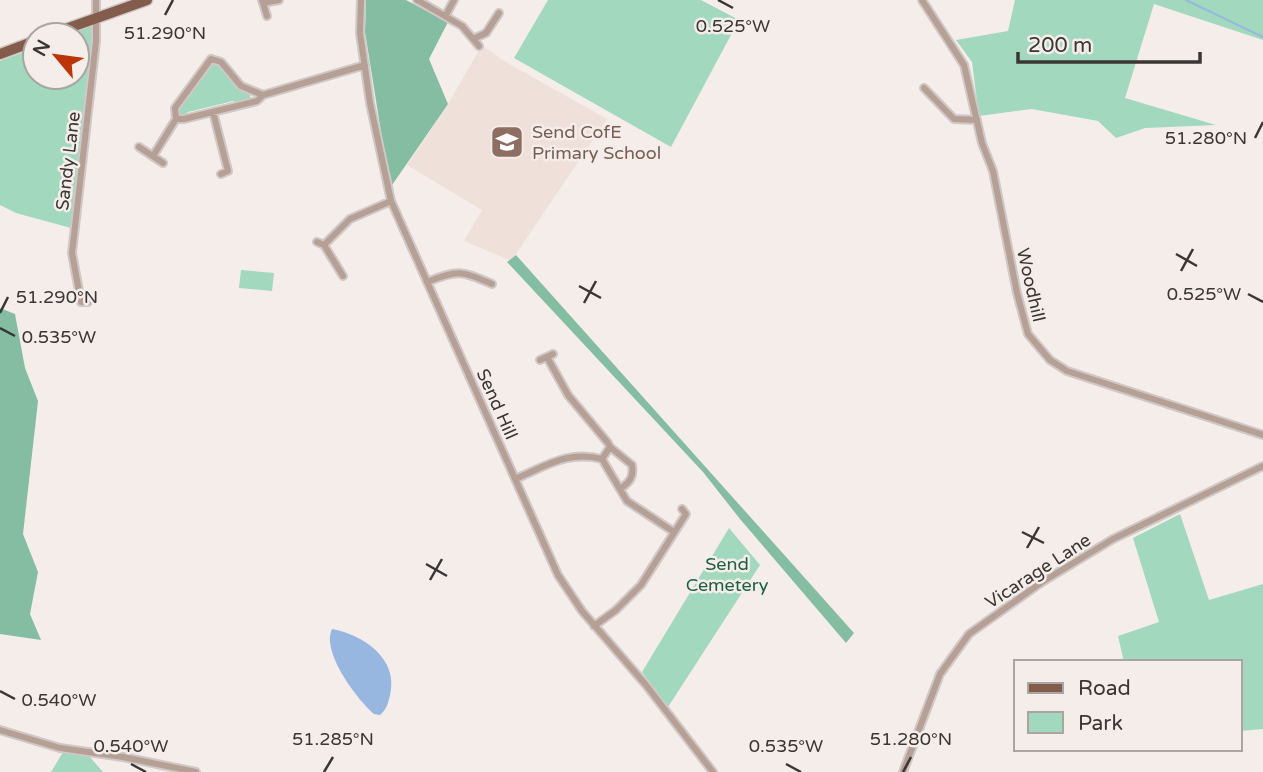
<svg xmlns="http://www.w3.org/2000/svg" width="1263" height="772" font-family="'Varela Round',sans-serif">
	<rect width="100%" height="100%" fill="#f5edea"/>
	<path fill="#efe0d9" d="M 482,45 L 504,61 L 607,119 L 514,257 L 509,260 L 464,241 L 482,210 L 407,165 L 448,104 Z"/>
	<path fill="#a1d8be" d="M 548,0 L 701,0 L 739,20 L 671,147 L 514,58 Z
		M 1015,0 L 1263,0 L 1263,40 L 1154,4 L 1125,98 L 1216,125 L 1145,128 L 1116,138 L 1098,121 L 1032,109 L 979,116 L 972,62 L 956,40 L 1008,31 Z
		M 94,24 L 93,40 L 71,228 L 16,213 L 0,205 L 0,61 L 35,48 L 35,77 L 77,77 L 77,35 L 67,35 Z
		M 212,62 L 221,66 L 235,86 L 250,95 L 250,98 L 239,103 L 233,101 L 188,112 L 183,117 L 178,113 L 179,106 Z
		M 241,270 L 274,273 L 272,291 L 239,288 Z
		M 1180,514 L 1209,600 L 1263,584 L 1263,729 L 1240,731 L 1240,662 L 1124,662 L 1118,636 L 1159,622 L 1133,538 Z
		M 729,528 L 760,565 L 668,707 L 642,672 Z
		M 63,752 L 89,756 L 103,772 L 51,772 Z"/>
	<path fill="#85bda2" d="M 366,0 L 406,0 L 448,22 L 429,59 L 448,104 L 390,188 L 365,32 Z
		M 516,255 L 854,633 L 846,643 L 740,519 L 703,472 L 507,262 Z
		M 0,308 L 15,314 L 25,368 L 38,401 L 23,534 L 38,572 L 30,614 L 41,640 L 0,634 Z"/>
	<path fill="#97b7e1" d="M 332,629 C 364,635 399,659 390,695 C 388,703 387,709 380,715 L 374,714 C 357,699 321,652 332,629 Z"/>
	<g fill="none" stroke-linecap="round" stroke-linejoin="round">
		<path stroke="#97b7e1" stroke-width="2" d="M 1186,0 L 1263,37"/>
		<defs>
			<path id="street" d="M 262,0 L 263,3 L 279,0
				M 361,0 L 360,33 L 370,103 L 391,201 L 558,575 L 582,611 L 646,685 L 713,772
				M 417,0 L 462,26 L 479,46
				M 922,0 L 964,65 L 982,143 L 993,171 L 1017,293 L 1028,334 L 1050,360 L 1067,371 L 1263,435
				M 263,3 L 267,16
				M 446,15 L 454,0
				M 473,39 L 486,33 L 499,13
				M 924,88 L 954,119 L 977,120
				M 213,112 L 228,171 L 221,174
				M 176,119 L 175,108 L 211,59 L 221,62 L 241,86 L 263,95
				M 139,147 L 163,163
				M 153,156 L 176,119 L 184,119 L 257,101 L 263,95 L 365,65
				M 317,242 L 324,245 L 350,219 L 391,201
				M 324,245 L 343,276
				M 427,282 C 458,269 462,271 492,284
				M 88,302 L 81,302 L 72,253 L 96,41 L 96,0
				M 547,357 L 568,395 L 608,443 L 610,447 L 602,459 L 627,501 L 674,532
				M 540,360 L 553,354
				M 610,447 L 632,465 C 634,477 630,482 620,489
				M 515,479 C 546,466 568,450 602,459
				M 594,626 L 616,610 L 641,585 L 686,514 L 682,509
				M 0,730 L 60,748 L 123,757 L 196,772
				M 903,772 L 940,674 L 969,634 L 1042,582 L 1113,539 L 1263,466"/>
			<path id="primary" d="M 49,35 L 147,0
				M 0,54 L 35,41"/>
		</defs>
		<use href="#street" stroke="#cfc8c6" stroke-width="10"/>
		<use href="#primary" stroke="#cfc8c6" stroke-width="13"/>
		<use href="#street" stroke="#b69f95" stroke-width="6"/>
		<use href="#primary" stroke="#845c4b" stroke-width="10"/>
	</g>
	<path fill="none" stroke="#393635" stroke-width="2.5" d="M 718,0 L 733,8M 165,15 L 173,0M 1255,138 L 1263,122M 1176,254 L 1197,266M 1181,271 L 1193,249M 579,286 L 601,298M 1248,294 L 1263,302M 584,303 L 596,281M 0,313 L 8,297M 0,328 L 15,336M 1022,532 L 1044,543M 1027,548 L 1039,527M 426,564 L 447,576M 430,580 L 442,559M 0,691 L 15,699M 131,764 L 146,772M 786,764 L 801,772M 324,772 L 333,757M 903,772 L 911,757"/>
	<defs>
		<symbol id="school-square" viewBox="-11 -11 22 22"><rect x="-9" y="-9" width="18" height="18" rx="4" fill="#8d6e63" stroke="#f5edea"/><path d="M0-5L7-2L0 1L-7-2ZM-4 1L0 2.5L4 1V4Q0 6-4 4Z" fill="#fff"/></symbol>
	</defs>
	<g fill-rule="evenodd">
		<use href="#school-square" x="488" y="123" width="38" height="38"/>
	</g>
	<g text-anchor="middle" dominant-baseline="central" stroke-width="5" stroke-linejoin="round" paint-order="stroke">
		<g font-size="18" fill="#785e54" stroke="#f5edea" text-anchor="start">
			<text x="532" y="132">Send CofE<tspan x="532" dy="21">Primary School</tspan></text>
		</g>
		<g font-size="18" fill="#393635" stroke="#f5edea">
			<text transform="translate(68 161) rotate(-83)">Sandy Lane</text>
			<text transform="translate(1031 285) rotate(77)">Woodhill</text>
			<text transform="translate(497 404) rotate(66)">Send Hill</text>
			<text transform="translate(1038 571) rotate(-33)">Vicarage Lane</text>
		</g>
		<g font-size="18" fill="#1b5e45" stroke="#f5edea">
			<text x="727" y="564">Send<tspan x="727" dy="21">Cemetery</tspan></text>
		</g>
	</g>
	<g font-size="18" text-anchor="middle" fill="#393635" stroke="#f5edea" stroke-width="5" stroke-linejoin="round" paint-order="stroke">
		<text x="733" y="32">0.525°W</text>
		<text x="165" y="39">51.290°N</text>
		<text x="1206" y="144">51.280°N</text>
		<text x="1204" y="300">0.525°W</text>
		<text x="57" y="303">51.290°N</text>
		<text x="59" y="343">0.535°W</text>
		<text x="59" y="706">0.540°W</text>
		<text x="333" y="745">51.285°N</text>
		<text x="911" y="745">51.280°N</text>
		<text x="131" y="752">0.540°W</text>
		<text x="786" y="752">0.535°W</text>
	</g>
	<rect x="1014" y="660" width="228" height="91" fill="#f5edea" stroke="#aaa4a2" stroke-width="2"/>
	<rect x="1028" y="683" width="35" height="10" fill="#845c4b" stroke="#aaa4a2" stroke-width="2"/>
	<text x="1078" y="695" font-size="21" fill="#393635">Road</text>
	<rect x="1028" y="712" width="35" height="21" fill="#a1d8be" stroke="#aaa4a2" stroke-width="2"/>
	<text x="1078" y="730" font-size="21" fill="#393635">Park</text>
	<g transform="translate(56 56) rotate(299)"><circle r="33" fill="#f5edea" stroke="#aaa4a2" stroke-width="2"/>
	<path d="M0-5L12 26L0 18L-12 26Z" fill="#bd3406"/>
	<text y="-10" font-size="19" font-weight="bold" text-anchor="middle" fill="#393635">N</text>
	</g>
	<path d="M1018 52v10h182v-10" fill="none" stroke="#393635" stroke-width="3.5"/>
	<text x="1028" y="52" font-size="21" fill="#393635" stroke="#f5edea" stroke-width="5" paint-order="stroke">200 m</text>
</svg>
